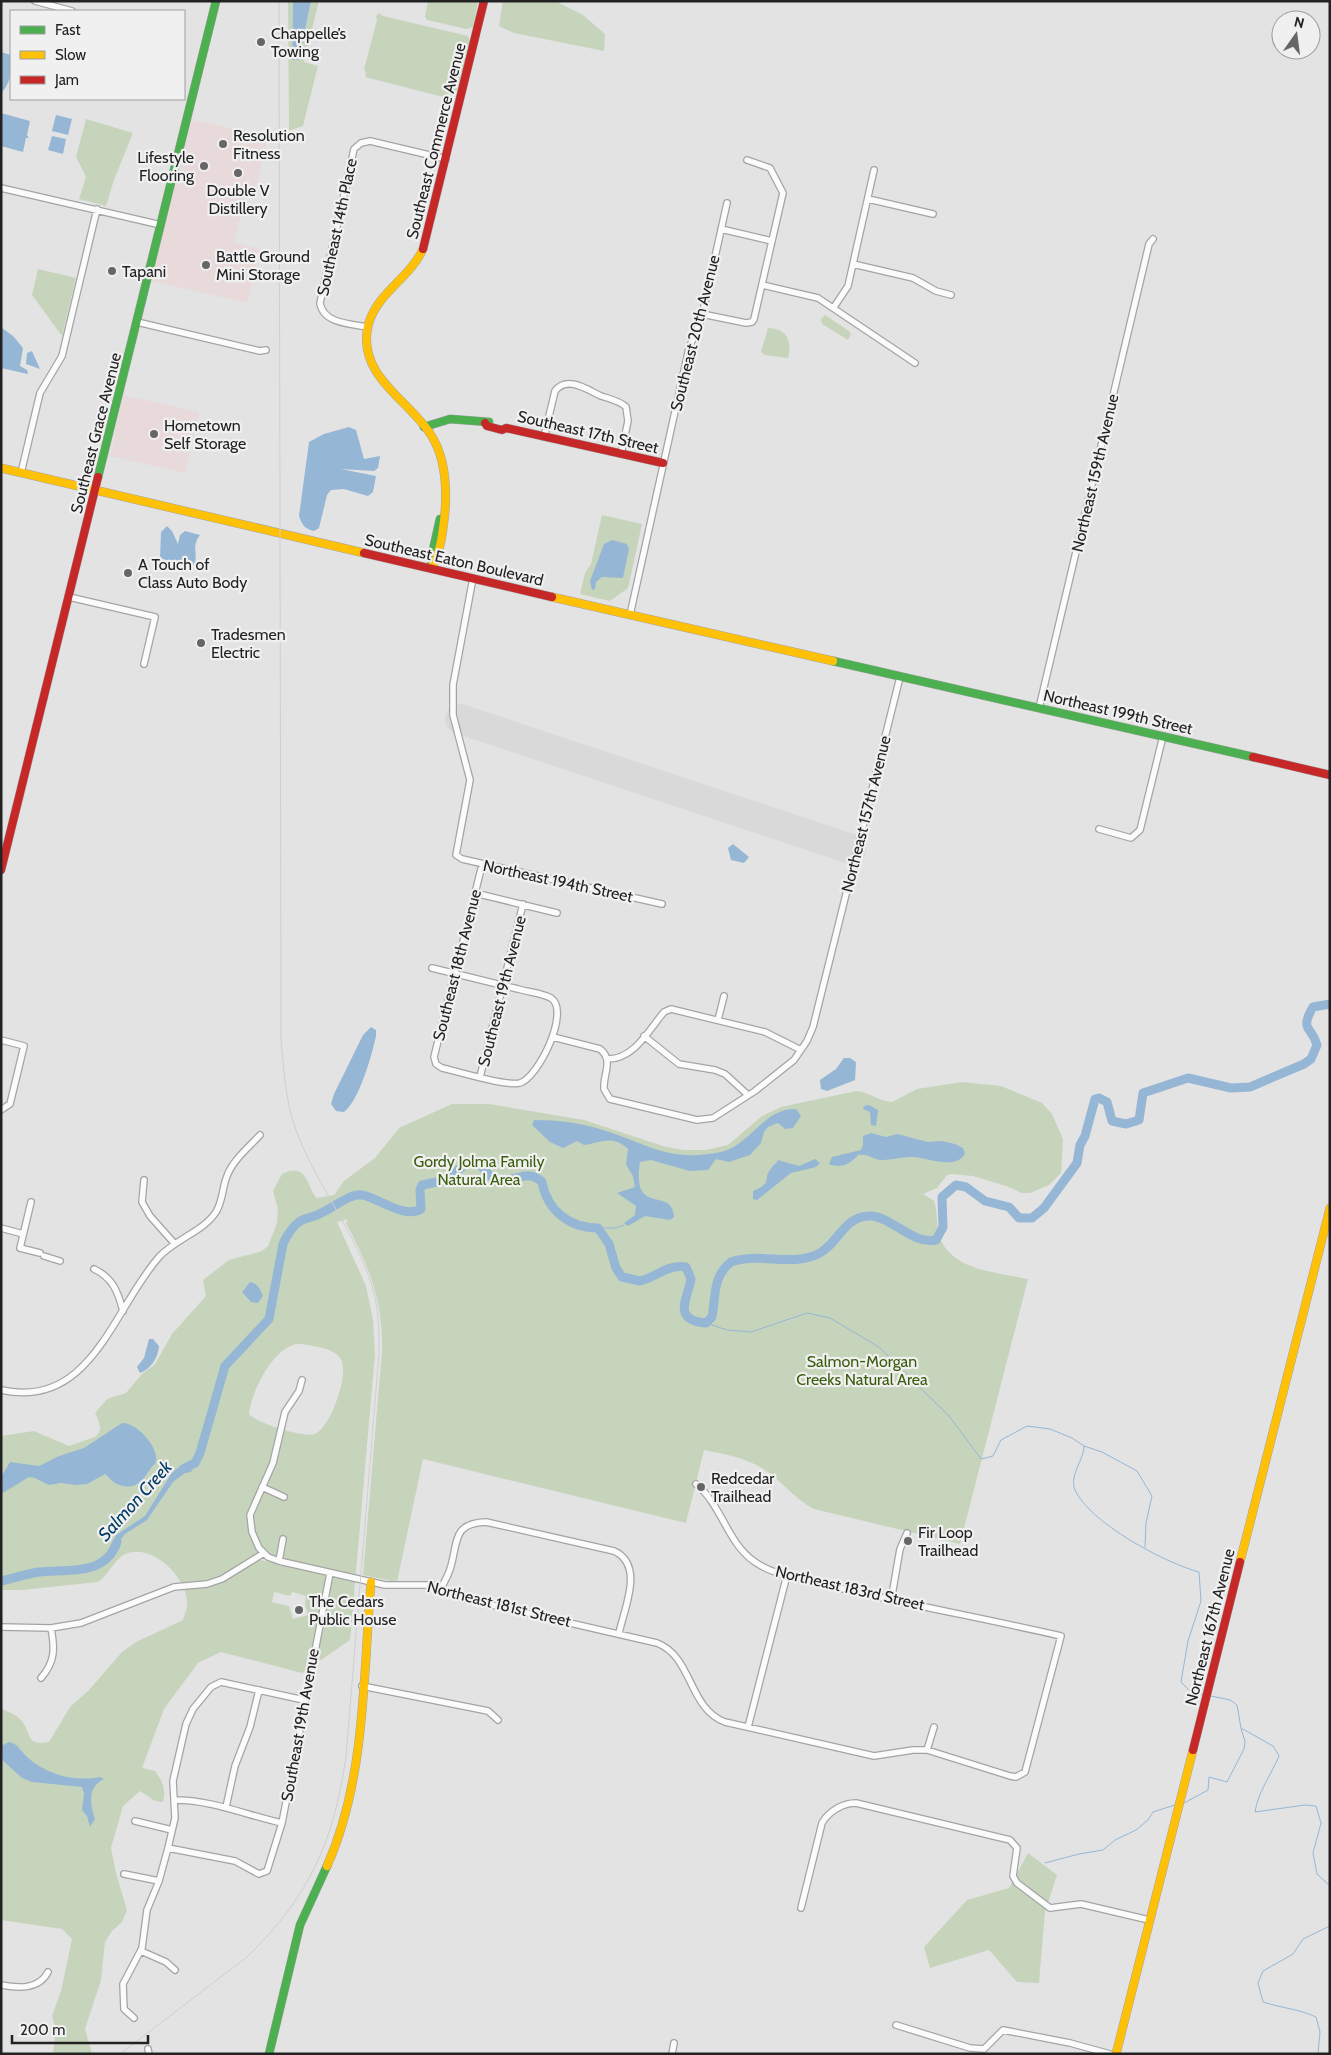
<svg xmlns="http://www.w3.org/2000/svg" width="1331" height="2055" font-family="Cabin,sans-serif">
	<rect width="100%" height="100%" fill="#e3e3e4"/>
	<path fill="#e8dada" d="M 192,120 L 268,136 L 255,192 L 247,191 L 234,243 L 260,249 L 247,303 L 151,281 Z
		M 123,395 L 199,412 L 185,473 L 110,456 Z"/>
	<path fill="#c7d4bc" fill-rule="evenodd" d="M 288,1 L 293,1 L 292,59 L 299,60 L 311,1 L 319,1 L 304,62 L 318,66 L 303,126 L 289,131 Z
		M 428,1 L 478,1 L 473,27 L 466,29 L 427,20 L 425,16 Z
		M 503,1 L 555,1 L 583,15 L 605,34 L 604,51 L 514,33 L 499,26 Z
		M 379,13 L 383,16 L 468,36 L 470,41 L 459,88 L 453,93 L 451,99 L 365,77 L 366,73 L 364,69 L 377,20 L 376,16 Z
		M 86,119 L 133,133 L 114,180 L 106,206 L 79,199 L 86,177 L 76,157 Z
		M 38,269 L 76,278 L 62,336 L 32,295 Z
		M 825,315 L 849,331 L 851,334 L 848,340 L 822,324 L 821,319 Z
		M 768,328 C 788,329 792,341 788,358 L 765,355 L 761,352 Z
		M 602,515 L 642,524 L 628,588 L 610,601 L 580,594 L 585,573 L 591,564 Z
		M 962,1082 L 1001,1086 L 1042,1103 L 1052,1114 L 1063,1139 L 1061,1173 L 1049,1185 L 1030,1193 L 1022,1193 L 1006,1186 L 973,1176 L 951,1174 L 947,1175 L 937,1188 L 923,1194 L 934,1201 C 938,1212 936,1224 939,1235 C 950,1271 997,1272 1028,1279 L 960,1544 L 814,1509 C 793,1498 780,1478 760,1467 C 743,1457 723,1454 704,1450 L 686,1523 L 423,1459 L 397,1582 L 363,1575 L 382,1351 C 383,1299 369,1267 346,1223 L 348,1219 L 337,1222 L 366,1286 L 373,1320 L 375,1354 L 350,1640 L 302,1673 L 221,1652 L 198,1663 L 164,1709 L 142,1768 L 155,1771 C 163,1782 166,1789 163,1802 L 155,1801 L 140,1791 L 123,1806 L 111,1848 L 116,1873 L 127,1910 L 122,1922 L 112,1931 L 105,1942 L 101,1980 L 85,2029 L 92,2054 L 53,2054 L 56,2029 L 52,2016 L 61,1991 L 72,1939 L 62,1929 L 1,1920 L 1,1708 C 8,1712 17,1715 22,1721 C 32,1734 25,1746 49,1742 L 70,1707 L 89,1690 L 122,1652 L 136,1642 L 183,1620 C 184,1616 187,1610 187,1605 C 189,1580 155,1545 128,1553 C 115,1557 109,1575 98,1582 L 22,1590 L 1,1590 L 1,1436 L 34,1431 L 69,1446 L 95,1437 C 104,1429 99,1422 95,1413 L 107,1399 L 126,1393 L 141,1375 L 155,1364 L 172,1334 L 206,1296 L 203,1280 L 229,1260 L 262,1251 L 268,1246 L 277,1223 L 278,1209 L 273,1191 L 282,1174 C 308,1160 308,1191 317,1198 L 334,1195 L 344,1181 L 375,1158 L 399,1128 L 452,1104 L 489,1104 L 584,1120 L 666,1147 L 684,1150 L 706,1150 L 728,1145 L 762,1116 L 781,1107 L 856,1091 C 870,1092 878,1101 892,1102 L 917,1089 ZM 300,1344 C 312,1346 332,1347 340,1358 C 351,1372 330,1428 315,1434 C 304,1438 256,1423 249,1414 C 251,1392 275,1343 300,1344 ZM 268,1554 L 310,1565 L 309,1569 L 260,1560 L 248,1566 L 246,1563 ZM 274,1592 L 290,1596 L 292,1592 L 306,1596 L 305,1604 L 308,1615 L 293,1619 L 289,1606 L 272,1602 Z
		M 1028,1853 L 1057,1875 L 1045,1912 L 1039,1983 L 1017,1982 L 989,1950 L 930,1968 L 924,1947 L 967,1900 L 1009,1888 Z"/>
	<path fill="#95b7d5" d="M 293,1 L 311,1 L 299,60 L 292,60 Z
		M 1,52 L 11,55 C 11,67 12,84 1,93 Z
		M 1,113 L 30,121 L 27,135 L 29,138 L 26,138 L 23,152 L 1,146 Z
		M 56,115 L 72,119 L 68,135 L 52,131 Z
		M 52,136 L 66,139 L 63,154 L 48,150 Z
		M 2,328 L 13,336 L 23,348 L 20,366 L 27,370 L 28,374 L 1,368 Z
		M 32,351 L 40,369 L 26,364 L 27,353 Z
		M 349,427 L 356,430 L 364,459 L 380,456 L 378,468 L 374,471 L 341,469 L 376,476 L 373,492 L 368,496 L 344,489 L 331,490 L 327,495 L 319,528 L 314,531 C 305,529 302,525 299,516 L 309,442 L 324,434 Z
		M 167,526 L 172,531 L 178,544 L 180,535 L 185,531 L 200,535 C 190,548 200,556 193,566 L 188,567 L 160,558 L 161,532 Z
		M 612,540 L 627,544 L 629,549 L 623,578 L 602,577 L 596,582 L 595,589 L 592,590 L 590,581 L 604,544 Z
		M 733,844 L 749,857 L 744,863 L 731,860 L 728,848 Z
		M 371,1027 L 376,1030 L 376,1036 C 372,1055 359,1101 344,1112 L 336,1111 L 331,1104 L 334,1094 L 363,1035 Z
		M 844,1058 L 850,1058 L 856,1062 L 855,1080 L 827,1091 L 821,1089 L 820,1080 L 836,1069 Z
		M 869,1105 L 878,1110 L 876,1126 L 871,1125 L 870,1112 L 863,1109 L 864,1106 Z
		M 796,1109 L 801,1116 L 793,1128 L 785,1129 L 778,1123 L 768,1127 L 764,1132 L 761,1143 L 750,1155 L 729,1162 L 716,1159 L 708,1170 L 690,1171 L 651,1160 L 640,1162 C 631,1218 673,1185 674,1217 L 670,1220 L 645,1216 L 628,1226 L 624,1223 L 635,1215 L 636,1206 L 617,1193 L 635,1187 L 633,1176 L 626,1165 L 628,1149 C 612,1134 601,1143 584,1145 L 577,1141 L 563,1148 L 550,1142 L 532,1125 L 534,1120 C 558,1120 583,1123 606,1131 C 639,1141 661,1157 698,1155 C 710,1154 725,1153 735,1146 C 756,1133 769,1108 796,1109 Z
		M 871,1133 L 886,1137 L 897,1134 L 928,1142 L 942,1141 L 955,1144 L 963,1148 L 965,1153 C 957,1172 924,1156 911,1157 C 902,1157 892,1160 883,1160 C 873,1160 869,1153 858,1155 C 851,1164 840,1169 829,1164 L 832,1157 L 861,1150 L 863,1145 L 863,1136 Z
		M 815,1159 L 820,1163 L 816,1167 L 791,1173 L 757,1200 L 753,1199 L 753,1191 C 774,1182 762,1181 770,1170 C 772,1166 776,1164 778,1160 L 799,1166 Z
		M 250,1282 C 257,1283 261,1290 263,1296 L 258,1303 L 251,1302 L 242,1292 Z
		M 149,1339 L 153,1339 L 159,1346 C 158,1358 151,1369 140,1373 L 137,1367 L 144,1358 Z
		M 122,1423 C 137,1422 159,1448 156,1461 C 155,1465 153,1465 151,1468 C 143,1480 135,1492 117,1484 C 112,1482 109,1477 105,1474 L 87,1484 L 76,1485 L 61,1483 L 49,1485 L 35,1478 L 29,1477 L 1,1494 L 1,1477 L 10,1462 L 39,1466 L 59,1456 L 84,1448 Z
		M 188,1464 L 195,1464 L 191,1472 L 185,1473 L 173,1482 L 147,1520 L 125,1534 L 118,1543 L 114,1559 L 111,1546 L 116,1535 L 145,1516 L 171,1474 L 176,1469 Z
		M 9,1742 C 17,1743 21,1751 27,1757 C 47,1775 74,1782 100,1777 L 104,1779 C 87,1787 90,1804 95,1819 L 90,1827 L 87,1816 L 82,1810 L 84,1794 L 82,1787 L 32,1782 L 22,1778 L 1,1759 L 1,1746 Z"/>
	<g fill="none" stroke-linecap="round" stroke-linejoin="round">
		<path stroke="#95b7d5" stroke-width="1" d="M 598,1228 L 616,1228 L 624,1225
			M 706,1323 L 727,1330 L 751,1332 L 807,1313 L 830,1318 L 879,1347 L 949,1416 L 981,1459 L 993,1456 L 1001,1440 L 1027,1426 L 1050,1429 L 1072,1438 L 1084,1446 C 1084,1460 1069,1475 1075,1490 C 1090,1523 1165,1563 1199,1572 L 1201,1601 L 1188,1641 L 1181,1682 L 1190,1691 L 1205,1695
			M 1084,1446 L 1102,1452 L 1137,1471 L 1152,1496 L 1146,1523 L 1145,1547
			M 1211,1696 L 1230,1700 L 1237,1705 L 1241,1728 L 1273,1746 L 1279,1756 C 1271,1775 1258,1792 1255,1812 L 1305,1805 L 1316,1806 L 1321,1823 L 1313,1853 L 1317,1874 L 1330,1886
			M 1184,1803 L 1208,1790 L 1209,1777 L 1227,1782 L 1244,1749 L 1245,1741 L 1241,1729
			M 1045,1863 L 1079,1854 L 1103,1850 L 1115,1840 L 1136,1830 L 1148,1820 L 1153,1812 L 1175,1805
			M 1318,2054 L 1320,2032 L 1316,2017 C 1299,2009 1281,2008 1263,2002 L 1258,1983 L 1263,1971 L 1293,1954 L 1303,1939 L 1330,1926"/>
		<path stroke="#95b7d5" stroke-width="9" d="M 183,1469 L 195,1463 L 200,1453 L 225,1366 L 269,1319 L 283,1244 C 287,1235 291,1228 299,1222 C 304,1218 311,1218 317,1215 C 331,1210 349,1193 362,1195 C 379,1198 404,1219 421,1209 L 420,1190 L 422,1185 L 442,1181 L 471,1161 L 477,1162 L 494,1180 C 513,1184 527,1167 542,1182 C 547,1210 569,1228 598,1228 L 609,1244 L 616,1268 L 622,1277 L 640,1281 C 656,1277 668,1264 686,1267 L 691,1279 C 688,1298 671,1320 706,1323 L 712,1317 C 716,1297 712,1277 731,1262 C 758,1252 791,1267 818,1254 C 839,1244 844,1214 872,1216 C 893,1218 913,1245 936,1240 L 943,1227 L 942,1197 L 956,1185 L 966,1187 L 985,1201 L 1009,1207 L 1019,1218 L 1032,1218 L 1044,1208 L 1077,1163 L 1080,1145 L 1085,1136 L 1095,1099 L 1099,1098 L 1107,1102 L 1112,1121 L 1126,1124 L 1139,1120 L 1143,1093 L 1188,1078 L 1231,1088 L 1250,1087 L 1304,1064 L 1311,1059 L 1317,1045 C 1312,1026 1299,1031 1313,1007 L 1330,1004
			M 1,1581 C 14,1578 26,1574 39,1572 C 66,1569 105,1577 117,1542"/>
		<path stroke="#d9d9da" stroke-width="30" d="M 460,719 L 851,849"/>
		<defs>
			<path id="street" d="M 35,1 L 72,11
				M 1,188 L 161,225
				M 868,199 L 933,214
				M 721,229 L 772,241
				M 853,264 L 913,278 L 936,291 L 951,295
				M 762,285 L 818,298 L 915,363
				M 834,307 L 848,286 L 874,170
				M 702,314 L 746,323 L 752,322 L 754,319 L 783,193 L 770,168 L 747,160
				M 137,322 L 260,351 L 266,350
				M 368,327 C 352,324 323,324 320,303 L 354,149 L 361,143 L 370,141 L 446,159
				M 544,437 L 555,391 C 567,375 588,390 601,396 C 610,399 620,401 626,407 L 628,421 L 621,454
				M 21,473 L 40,393 L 62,356 L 97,209
				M 473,578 L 453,685 L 453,715 L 470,780 L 456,855 L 462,859 L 662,904
				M 69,597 L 155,617 L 144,664
				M 630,615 L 689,348 L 701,320 L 727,203
				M 1039,708 L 1149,244 L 1153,239
				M 1099,829 L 1131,838 L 1140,830 L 1163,736
				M 475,893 L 557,913
				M 432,968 C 461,975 489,982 518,989 C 528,992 542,993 551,998 C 571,1011 538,1078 520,1083 C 508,1087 457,1071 442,1068 L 436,1064 L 434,1057 L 453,980 L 457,966 L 481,869
				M 718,1020 L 724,996
				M 644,1036 L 679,1064 L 715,1070 L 725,1074 L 748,1095
				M 553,1037 L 600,1049 C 614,1060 603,1074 604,1089 L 610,1099 L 697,1120 L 713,1118 L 755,1091 L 794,1060 L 807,1041 L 813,1027 L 900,677
				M 1,1040 L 24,1046 L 10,1104 L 1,1110
				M 608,1059 C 634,1059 648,1031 664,1012 L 671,1009 L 765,1032 L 801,1050
				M 480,1077 L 523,904
				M 144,1180 L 142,1202 L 150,1216 L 174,1243
				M 31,1202 L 20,1248 L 40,1253
				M 1,1228 L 23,1234
				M 44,1256 L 60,1261
				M 94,1269 C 113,1278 118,1292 123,1311
				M 302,1380 L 299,1391 L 285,1412 L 273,1463 L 250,1515 L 252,1532 L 259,1548 L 268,1557 L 279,1561 L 385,1585 L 434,1585 L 461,1598 L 657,1643 C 693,1657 688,1708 725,1722 L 874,1756 L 913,1750 L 927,1750 L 1010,1776 L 1016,1777 L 1025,1772 L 1061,1636 C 983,1618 904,1604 827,1585 C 804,1579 775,1576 755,1562 C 727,1543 722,1505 696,1484
				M 1,1390 C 91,1410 113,1309 159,1257 C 175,1239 203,1232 216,1212 C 223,1201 222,1188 227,1176 C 233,1160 249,1147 260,1135
				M 262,1487 L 284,1497
				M 279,1561 L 283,1539
				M 441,1588 C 445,1581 449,1574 451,1566 C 458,1541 453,1523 486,1522 L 614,1551 C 645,1565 624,1609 619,1633
				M 891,1601 L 900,1549 L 907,1533
				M 1,1627 L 51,1628 L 81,1623 L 174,1587 L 207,1584 L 222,1579 L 264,1553
				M 41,1678 C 55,1662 55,1649 51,1628
				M 362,1686 L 488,1711 L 498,1720
				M 748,1727 L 787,1575
				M 927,1750 L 934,1727
				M 175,1800 C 212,1800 246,1815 282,1823
				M 226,1807 L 235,1766 L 250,1727 L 259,1690
				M 135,1821 L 172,1830
				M 168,1848 L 235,1861 L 259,1874 L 267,1871 L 282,1823 L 330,1573
				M 124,1874 L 159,1881
				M 801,1908 L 822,1823 C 829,1811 843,1803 856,1803 L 1010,1840 L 1017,1848 L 1013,1876 L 1017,1883 L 1050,1908 L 1081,1904 L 1149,1920
				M 141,1951 L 166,1962 L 175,1970
				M 1,1985 C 18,1988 39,1990 48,1972
				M 134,2018 L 124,2009 L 123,1984 L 142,1948 L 147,1910 L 159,1881 L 168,1848 L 175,1818 L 173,1781 L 186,1724 L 193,1709 L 211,1687 L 221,1682 L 304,1700
				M 896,2025 L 970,2048 L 984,2049 L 1003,2030 L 1070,2043 L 1110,2054
				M 148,2049 L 149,2054
				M 672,2054 L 674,2043"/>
			<path id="fast" d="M 424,427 L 450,419 L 489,422
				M 98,477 L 216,1
				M 432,566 L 431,559 L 440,519
				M 833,661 L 1253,757
				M 269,2054 L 300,1925 L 327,1866"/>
			<path id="slow" d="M 423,249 C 409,280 371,296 367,332 C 361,378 410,401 431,435 C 445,457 447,486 445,512 C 443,530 441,551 432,567
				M 1,468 L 364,553
				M 552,597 L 833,661
				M 1240,1562 L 1330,1208
				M 327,1866 C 366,1779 363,1676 371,1582
				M 1116,2054 L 1193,1750"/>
			<path id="jam" d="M 423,249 L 484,1
				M 485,423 L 487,426 L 502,430 L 506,428 L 663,463
				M 364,553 L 552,597
				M 1253,757 L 1330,775
				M 1,870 L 98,477
				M 1193,1750 L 1240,1562"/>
		</defs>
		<use href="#street" stroke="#a4a4a5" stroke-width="8"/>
		<use href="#fast" stroke="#a4a4a5" stroke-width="9"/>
		<use href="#slow" stroke="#a4a4a5" stroke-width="9"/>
		<use href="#jam" stroke="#a4a4a5" stroke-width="9"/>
		<use href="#street" stroke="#fbfbfb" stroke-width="5.5"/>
		<use href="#fast" stroke="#4caf50" stroke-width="8"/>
		<use href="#slow" stroke="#ffc107" stroke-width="8"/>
		<use href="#jam" stroke="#c62828" stroke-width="8"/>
		<path stroke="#cfcfcf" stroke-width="1" d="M 120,2054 L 247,1957 C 309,1897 334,1842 346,1756 L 379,1353 C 379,1331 379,1308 372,1286 C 354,1227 311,1179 293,1121 C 285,1096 284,1068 281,1042 L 279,1"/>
	</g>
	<g fill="#666667" stroke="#f0f0f1" stroke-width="2">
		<circle cx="261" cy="42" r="5"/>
		<circle cx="223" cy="144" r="5"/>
		<circle cx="204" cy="166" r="5"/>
		<circle cx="238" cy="173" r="5"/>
		<circle cx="206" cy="265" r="5"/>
		<circle cx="112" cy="271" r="5"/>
		<circle cx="154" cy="434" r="5"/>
		<circle cx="128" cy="573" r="5"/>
		<circle cx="201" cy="643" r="5"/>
		<circle cx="701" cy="1487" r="5"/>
		<circle cx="908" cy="1541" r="5"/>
		<circle cx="299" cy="1610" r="5"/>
	</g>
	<g text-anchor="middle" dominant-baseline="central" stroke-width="4.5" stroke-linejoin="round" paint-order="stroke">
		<g font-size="16" fill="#222223" stroke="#f0f0f1" text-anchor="start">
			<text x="271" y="33">Chappelle’s<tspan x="271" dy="18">Towing</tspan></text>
			<text x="233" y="135">Resolution<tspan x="233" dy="18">Fitness</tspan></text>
			<text x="194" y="157" text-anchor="end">Lifestyle<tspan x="194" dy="18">Flooring</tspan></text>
			<text x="238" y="190" text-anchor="middle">Double V<tspan x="238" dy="18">Distillery</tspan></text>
			<text x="216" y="256">Battle Ground<tspan x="216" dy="18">Mini Storage</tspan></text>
			<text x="122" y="271">Tapani</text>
			<text x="164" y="425">Hometown<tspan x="164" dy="18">Self Storage</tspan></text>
			<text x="138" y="564">A Touch of<tspan x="138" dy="18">Class Auto Body</tspan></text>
			<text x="211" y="634">Tradesmen<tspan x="211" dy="18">Electric</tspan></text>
			<text x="711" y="1478">Redcedar<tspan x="711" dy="18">Trailhead</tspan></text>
			<text x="918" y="1532">Fir Loop<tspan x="918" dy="18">Trailhead</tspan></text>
			<text x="309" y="1601">The Cedars<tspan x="309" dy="18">Public House</tspan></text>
		</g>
		<g font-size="16" fill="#222223" stroke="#f0f0f1">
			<text transform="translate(436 141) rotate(-76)">Southeast Commerce Avenue</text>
			<text transform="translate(337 227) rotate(-78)">Southeast 14th Place</text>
			<text transform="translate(695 333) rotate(-76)">Southeast 20th Avenue</text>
			<text transform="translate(588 432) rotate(13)">Southeast 17th Street</text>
			<text transform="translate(96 433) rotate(-76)">Southeast Grace Avenue</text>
			<text transform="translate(1095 473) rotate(-77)">Northeast 159th Avenue</text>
			<text transform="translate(454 560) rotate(13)">Southeast Eaton Boulevard</text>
			<text transform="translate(1118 712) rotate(13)">Northeast 199th Street</text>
			<text transform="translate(866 814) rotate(-76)">Northeast 157th Avenue</text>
			<text transform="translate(558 881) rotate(12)">Northeast 194th Street</text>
			<text transform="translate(457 965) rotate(-76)">Southeast 18th Avenue</text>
			<text transform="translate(502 991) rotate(-76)">Southeast 19th Avenue</text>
			<text transform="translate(850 1588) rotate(13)">Northeast 183rd Street</text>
			<text transform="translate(499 1604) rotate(14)">Northeast 181st Street</text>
			<text transform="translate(1210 1627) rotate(-76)">Northeast 167th Avenue</text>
			<text transform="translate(300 1725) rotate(-80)">Southeast 19th Avenue</text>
		</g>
		<g font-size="16" fill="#3a5d0b" stroke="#f0f0f1">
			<text x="479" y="1161">Gordy Jolma Family<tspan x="479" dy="18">Natural Area</tspan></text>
			<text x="862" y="1361">Salmon-Morgan<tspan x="862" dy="18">Creeks Natural Area</tspan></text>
		</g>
		<g font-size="18" font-style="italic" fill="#003b64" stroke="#f0f0f1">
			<text transform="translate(135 1501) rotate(-48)">Salmon Creek</text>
		</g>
	</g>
	<rect width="1331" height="2055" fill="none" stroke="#222223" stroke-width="5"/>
	<rect x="10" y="10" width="175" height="90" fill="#f0f0f1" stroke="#9e9e9f"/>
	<rect x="20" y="26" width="25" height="8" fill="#4caf50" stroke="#9e9e9f"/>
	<text x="55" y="35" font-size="15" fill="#222223">Fast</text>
	<rect x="20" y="51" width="25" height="8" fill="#ffc107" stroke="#9e9e9f"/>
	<text x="55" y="60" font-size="15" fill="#222223">Slow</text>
	<rect x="20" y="76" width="25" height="8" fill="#c62828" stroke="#9e9e9f"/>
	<text x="55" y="85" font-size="15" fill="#222223">Jam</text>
	<g transform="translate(1296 35) rotate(14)"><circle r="24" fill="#f0f0f1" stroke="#9e9e9f"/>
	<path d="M0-4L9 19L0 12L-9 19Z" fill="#666667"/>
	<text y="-8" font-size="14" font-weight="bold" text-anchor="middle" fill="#222223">N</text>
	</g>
	<path d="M12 2035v8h136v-8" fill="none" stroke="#222223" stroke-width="2.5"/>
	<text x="20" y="2035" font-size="15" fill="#222223" stroke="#f0f0f1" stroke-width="4" paint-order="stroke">200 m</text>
</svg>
